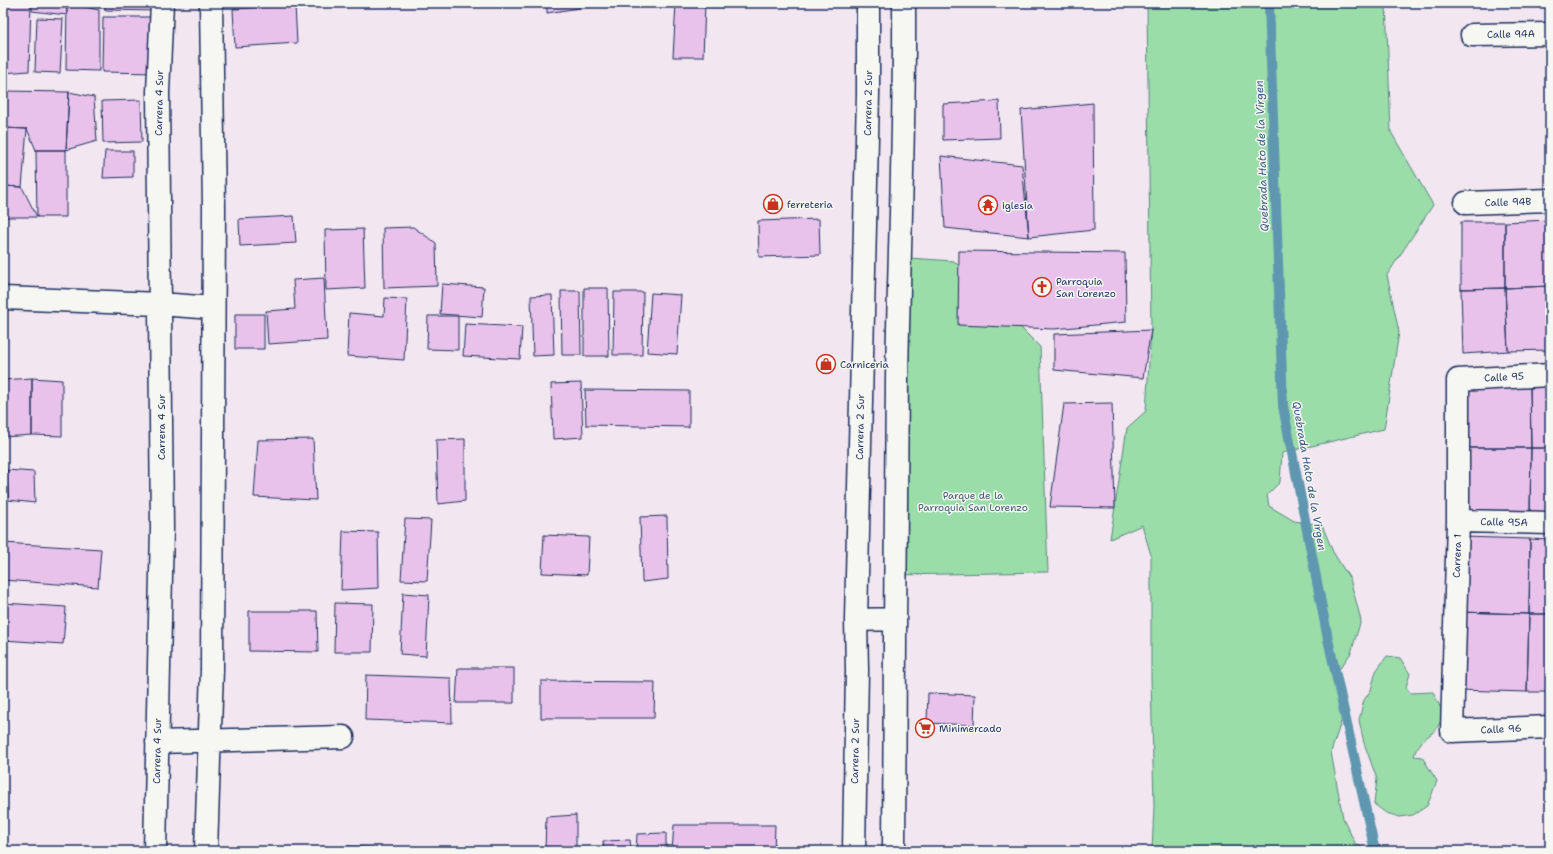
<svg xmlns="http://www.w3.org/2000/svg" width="1553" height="854" font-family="'Shantell Sans',sans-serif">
	<rect width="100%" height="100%" fill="#f2e6f0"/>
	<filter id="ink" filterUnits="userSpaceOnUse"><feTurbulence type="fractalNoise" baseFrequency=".025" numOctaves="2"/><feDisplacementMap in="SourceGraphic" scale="8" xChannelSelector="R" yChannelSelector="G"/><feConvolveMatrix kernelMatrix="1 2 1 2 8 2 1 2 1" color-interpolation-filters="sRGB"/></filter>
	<g filter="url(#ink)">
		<path fill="#9adda8" stroke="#5a8683" d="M 1147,3 L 1386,3 L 1391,132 L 1433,205 L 1387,275 L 1399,332 L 1384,429 L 1282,453 L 1280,482 L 1267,495 L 1269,506 L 1294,521 L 1322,525 L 1333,552 L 1350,579 L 1361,620 L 1351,653 L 1336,674 L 1344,713 L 1331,752 L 1343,818 L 1356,845 L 1373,851 L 1152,851 L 1154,807 L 1151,677 L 1151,555 L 1142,525 L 1110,539 L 1127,428 L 1146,411 L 1151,329 Z
			M 909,258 L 954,261 L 1040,347 L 1048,572 L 896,575 Z
			M 1387,656 L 1400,658 L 1410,674 L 1406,687 L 1410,693 L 1433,692 L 1444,715 L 1436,730 L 1423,740 L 1416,750 L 1414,756 L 1422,757 L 1437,781 L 1427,806 L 1413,815 L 1400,817 L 1386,813 L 1374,804 L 1377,779 L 1364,743 L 1359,720 L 1364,700 L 1371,690 L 1376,671 Z"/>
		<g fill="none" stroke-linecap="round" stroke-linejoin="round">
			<path stroke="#5f97b1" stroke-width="10" d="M 1269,3 L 1283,406 L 1328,639 L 1375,851"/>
		</g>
		<path fill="#e9c2eb" stroke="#1b2f5e" d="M 3,3 L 31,3 L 29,71 L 3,73 Z
			M 32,3 L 67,3 L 67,15 L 32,11 Z
			M 67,3 L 99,10 L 99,71 L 66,70 Z
			M 105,3 L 158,3 L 158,11 L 105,10 Z
			M 547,3 L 579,3 L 579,8 L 547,13 Z
			M 676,3 L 705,3 L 703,57 L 673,57 Z
			M 710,3 L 739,3 L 739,7 L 709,7 Z
			M 295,5 L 297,43 L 235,47 L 233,9 Z
			M 103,17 L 156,17 L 155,73 L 102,72 Z
			M 37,18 L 63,19 L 60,73 L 35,72 Z
			M 3,91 L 69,92 L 66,150 L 36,150 L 27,129 L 3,128 Z
			M 69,92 L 94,97 L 97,141 L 66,150 Z
			M 141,100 L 142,142 L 103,143 L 102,101 Z
			M 999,101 L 1000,138 L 943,140 L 943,104 Z
			M 1093,103 L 1094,230 L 1029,237 L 1021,110 Z
			M 3,128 L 27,129 L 22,187 L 3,186 Z
			M 36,150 L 66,150 L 66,217 L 37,217 Z
			M 105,151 L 133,151 L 133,177 L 103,178 Z
			M 941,156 L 1022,165 L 1029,237 L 945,228 Z
			M 3,186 L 22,187 L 37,217 L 3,217 Z
			M 294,216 L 296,243 L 240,246 L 239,219 Z
			M 819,219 L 820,255 L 759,257 L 758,221 Z
			M 1550,220 L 1550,286 L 1505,288 L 1505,222 Z
			M 1461,222 L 1505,222 L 1505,288 L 1461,289 Z
			M 413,227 L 436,243 L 437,286 L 384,288 L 383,228 Z
			M 363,229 L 365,288 L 326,290 L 325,230 Z
			M 959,251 L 1125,253 L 1126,322 L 1054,329 L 958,325 Z
			M 324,278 L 327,340 L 268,344 L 266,311 L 295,309 L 293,280 Z
			M 442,284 L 484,287 L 482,317 L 440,314 Z
			M 1550,286 L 1550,350 L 1508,351 L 1505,288 Z
			M 584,288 L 608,288 L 609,356 L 584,356 Z
			M 1505,288 L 1508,351 L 1463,354 L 1461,289 Z
			M 561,291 L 580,291 L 581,355 L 562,355 Z
			M 614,292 L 643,292 L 642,355 L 613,355 Z
			M 651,293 L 681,295 L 677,354 L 647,352 Z
			M 552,295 L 554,355 L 533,356 L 531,296 Z
			M 385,298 L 407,299 L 404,360 L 347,356 L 349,313 L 384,316 Z
			M 235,314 L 264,314 L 264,349 L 235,349 Z
			M 428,316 L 458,316 L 458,350 L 427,349 Z
			M 465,324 L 522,327 L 520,359 L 463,356 Z
			M 1151,330 L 1143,378 L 1054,370 L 1054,334 Z
			M 32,378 L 62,380 L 62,436 L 32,435 Z
			M 32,378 L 32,435 L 3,437 L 3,380 Z
			M 581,383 L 583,437 L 553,439 L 551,384 Z
			M 1530,383 L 1531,448 L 1464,448 L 1464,384 Z
			M 1530,383 L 1550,383 L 1550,448 L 1531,448 Z
			M 585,390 L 689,391 L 689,427 L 586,425 Z
			M 1112,403 L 1115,508 L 1050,507 L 1064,404 Z
			M 313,439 L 316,500 L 254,497 L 258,440 Z
			M 465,439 L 465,501 L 438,504 L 436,440 Z
			M 1464,448 L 1531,448 L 1530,513 L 1463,511 Z
			M 1531,448 L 1550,448 L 1550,513 L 1530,513 Z
			M 3,469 L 7,470 L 8,500 L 3,500 Z
			M 7,470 L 34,472 L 35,503 L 8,500 Z
			M 667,516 L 668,579 L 642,582 L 640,517 Z
			M 405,519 L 431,520 L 427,581 L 401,580 Z
			M 343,531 L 378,532 L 379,588 L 341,590 Z
			M 544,535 L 589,537 L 587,575 L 542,573 Z
			M 1462,537 L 1530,539 L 1529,614 L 1459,612 Z
			M 1530,539 L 1550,540 L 1550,614 L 1529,614 Z
			M 3,543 L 101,549 L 98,587 L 3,580 Z
			M 403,593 L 429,595 L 426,656 L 400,654 Z
			M 3,603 L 66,607 L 63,644 L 3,640 Z
			M 335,603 L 373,604 L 372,652 L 334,652 Z
			M 249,611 L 317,611 L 318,652 L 249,651 Z
			M 1459,612 L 1529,614 L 1527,692 L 1457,690 Z
			M 1529,614 L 1550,614 L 1550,692 L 1527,692 Z
			M 458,668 L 514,668 L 514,703 L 456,703 Z
			M 366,675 L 451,678 L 452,723 L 365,720 Z
			M 541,681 L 655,682 L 654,718 L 541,718 Z
			M 928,693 L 975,695 L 974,725 L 927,723 Z
			M 576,815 L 576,851 L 545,851 L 546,817 Z
			M 674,825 L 775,825 L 774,851 L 672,851 Z
			M 666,833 L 666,851 L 636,851 L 637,834 Z
			M 630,840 L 631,851 L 604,851 L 603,841 Z
			M 347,846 L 375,848 L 375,851 L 346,851 Z"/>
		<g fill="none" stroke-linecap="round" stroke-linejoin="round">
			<defs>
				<path id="minor" d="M 1472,35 L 1550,34
					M 1466,203 L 1550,200
					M 3,298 L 160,304 L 213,308
					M 1550,375 L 1458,380 L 1458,521 L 1452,731 L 1550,727
					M 1458,521 L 1550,523
					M 856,620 L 895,619
					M 157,742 L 343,737
					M 155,851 L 162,528 L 158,92 L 162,3
					M 206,851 L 212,669 L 214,209 L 211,3
					M 854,851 L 857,670 L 856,620 L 868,94 L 868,3
					M 894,851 C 895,693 895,536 897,378 C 899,253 905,128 904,3"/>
			</defs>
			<use href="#minor" stroke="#1b2f5e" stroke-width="25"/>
			<use href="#minor" stroke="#f6f6f2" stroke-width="22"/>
		</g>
	</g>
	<defs>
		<symbol id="shop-ring" viewBox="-11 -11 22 22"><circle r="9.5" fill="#f6f6f2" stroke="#c8321e" stroke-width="1.5"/><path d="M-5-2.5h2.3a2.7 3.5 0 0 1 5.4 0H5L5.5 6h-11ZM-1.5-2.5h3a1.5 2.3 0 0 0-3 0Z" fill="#c8321e"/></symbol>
		<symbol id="temple-ring" viewBox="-11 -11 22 22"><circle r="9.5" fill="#f6f6f2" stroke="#c8321e" stroke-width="1.5"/><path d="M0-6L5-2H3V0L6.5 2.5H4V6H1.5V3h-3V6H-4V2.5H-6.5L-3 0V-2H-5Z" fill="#c8321e"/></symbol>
		<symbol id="church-ring" viewBox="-11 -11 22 22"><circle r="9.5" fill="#f6f6f2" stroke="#c8321e" stroke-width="1.5"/><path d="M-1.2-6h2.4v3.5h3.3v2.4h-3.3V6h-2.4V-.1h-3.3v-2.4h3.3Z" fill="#c8321e"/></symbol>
		<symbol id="supermarket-ring" viewBox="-11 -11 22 22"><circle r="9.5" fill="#f6f6f2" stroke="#c8321e" stroke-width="1.5"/><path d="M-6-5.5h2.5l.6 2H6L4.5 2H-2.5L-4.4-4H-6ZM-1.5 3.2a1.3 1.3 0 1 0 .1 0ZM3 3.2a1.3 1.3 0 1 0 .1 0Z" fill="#c8321e"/></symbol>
	</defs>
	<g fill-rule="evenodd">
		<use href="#shop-ring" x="762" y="193" width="22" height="22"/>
		<use href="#temple-ring" x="977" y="194" width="22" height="22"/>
		<use href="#church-ring" x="1031" y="276" width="22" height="22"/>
		<use href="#shop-ring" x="815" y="353" width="22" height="22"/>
		<use href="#supermarket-ring" x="914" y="717" width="22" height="22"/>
	</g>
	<g text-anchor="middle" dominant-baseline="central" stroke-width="3" stroke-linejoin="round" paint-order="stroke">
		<g font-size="10" fill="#1b2f5e" stroke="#f6f6f2">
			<text transform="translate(1511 34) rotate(-1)">Calle 94A</text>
			<text transform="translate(159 103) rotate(-89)">Carrera 4 Sur</text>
			<text transform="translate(868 103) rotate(-89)">Carrera 2 Sur</text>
			<text transform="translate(1508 202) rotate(-2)">Calle 94B</text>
			<text transform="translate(1504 377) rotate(-3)">Calle 95</text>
			<text transform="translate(161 427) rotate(-90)">Carrera 4 Sur</text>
			<text transform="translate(860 427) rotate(-89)">Carrera 2 Sur</text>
			<text transform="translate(1504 522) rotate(1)">Calle 95A</text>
			<text transform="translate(1457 556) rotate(-88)">Carrera 1</text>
			<text transform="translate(1501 729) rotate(-3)">Calle 96</text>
			<text transform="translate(157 751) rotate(-89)">Carrera 4 Sur</text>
			<text transform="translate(855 751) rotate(-89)">Carrera 2 Sur</text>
		</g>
		<g font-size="10" fill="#1b2f5e" stroke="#f6f6f2" text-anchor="start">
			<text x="787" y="204">ferreteria</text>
			<text x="1002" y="205">iglesia</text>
			<text x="1056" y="281">Parroquia<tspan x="1056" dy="12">San Lorenzo</tspan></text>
			<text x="840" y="364">Carniceria</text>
			<text x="939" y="728">Minimercado</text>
		</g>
		<g font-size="10" fill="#3b5a70" stroke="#f6f6f2">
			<text x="973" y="495">Parque de la<tspan x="973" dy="12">Parroquia San Lorenzo</tspan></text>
		</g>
		<g font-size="11" font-style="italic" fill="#385a81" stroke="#f6f6f2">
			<text transform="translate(1262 156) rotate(-92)">Quebrada Hato de la Virgen</text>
			<text transform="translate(1309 476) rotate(80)">Quebrada Hato de la Virgen</text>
		</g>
	</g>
	<rect width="1553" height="854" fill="none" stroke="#f6f6f2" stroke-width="16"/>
	<rect x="8" y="8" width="1537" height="838" fill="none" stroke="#1b2f5e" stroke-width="1.5" filter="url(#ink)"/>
</svg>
